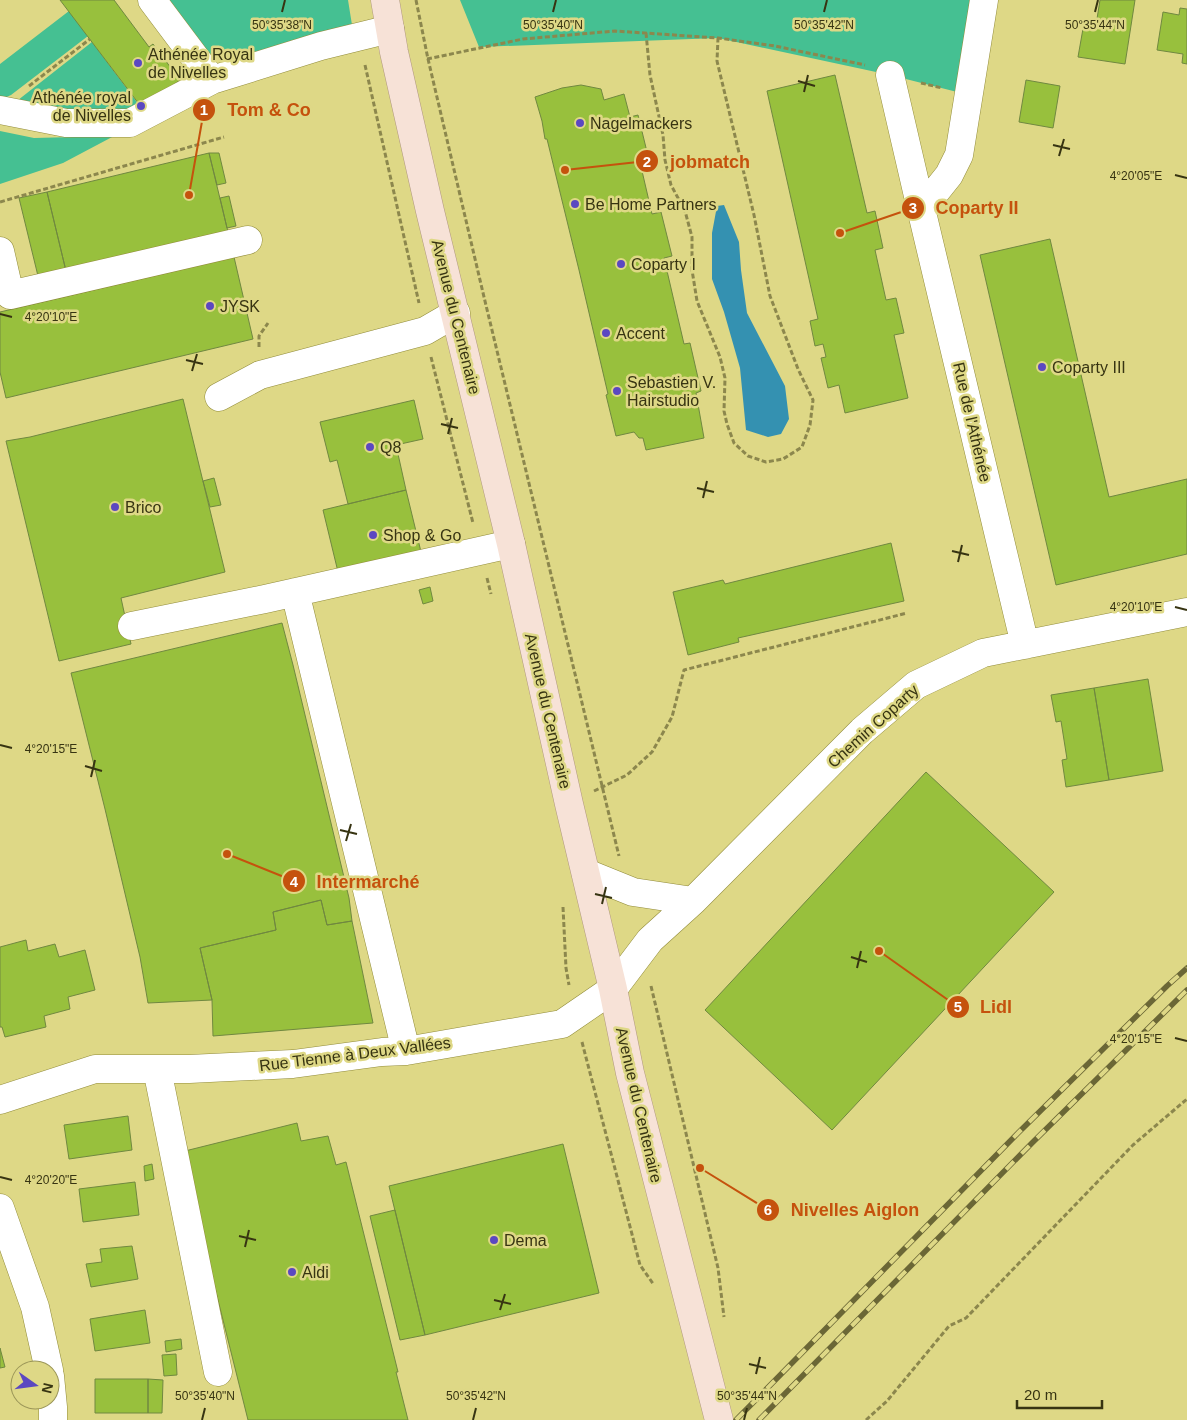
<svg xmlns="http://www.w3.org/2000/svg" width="1187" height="1420" font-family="Arial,sans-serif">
	<rect width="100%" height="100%" fill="#ded886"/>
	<path fill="#45c092" d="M 166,0 L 348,0 L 352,25 L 248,58 L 215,57 L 204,50 Z
		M 460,0 L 984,0 L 969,95 L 890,75 L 718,38 L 479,47 Z
		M 69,11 L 88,36 L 11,95 L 0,100 L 0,64 Z
		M 92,42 L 142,109 L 109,112 L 66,112 L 13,104 Z
		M 0,131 L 34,138 L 114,136 L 63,163 L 0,184 Z"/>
	<path fill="#3491b1" d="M 724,205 L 739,242 L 741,270 L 747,313 L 785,386 L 789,419 L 781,434 L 768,437 L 746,430 L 740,368 L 724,312 L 712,279 L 712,233 L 717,206 Z"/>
	<path fill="#98c03d" stroke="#708840" d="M 60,0 L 114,0 L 149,47 L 153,44 L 180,80 L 142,108 Z
		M 1100,0 L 1135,0 L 1125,64 L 1078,57 L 1084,23 L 1096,25 Z
		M 1180,8 L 1187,9 L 1187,64 L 1182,63 L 1183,54 L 1157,50 L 1163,12 L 1179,15 Z
		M 835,75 L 867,213 L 875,211 L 883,248 L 875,250 L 886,300 L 896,298 L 904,333 L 894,335 L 908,398 L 845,413 L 839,385 L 828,388 L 821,358 L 826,357 L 823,344 L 815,346 L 810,321 L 818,319 L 767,91 Z
		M 1026,80 L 1060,86 L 1053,128 L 1019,122 Z
		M 581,85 L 601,89 L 604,100 L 624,94 L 630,117 L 638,115 L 648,156 L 639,158 L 652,214 L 661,212 L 672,256 L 664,258 L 684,344 L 690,343 L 701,391 L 696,393 L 704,438 L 646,450 L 643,438 L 639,438 L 634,432 L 616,436 L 606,395 L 608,394 L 579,270 L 547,139 L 545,139 L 542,121 L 535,97 L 562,88 Z
		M 209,153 L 228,232 L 66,271 L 47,192 Z
		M 209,153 L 219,153 L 226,183 L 217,185 Z
		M 47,192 L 66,271 L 38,276 L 19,198 Z
		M 229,196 L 236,226 L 227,228 L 220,198 Z
		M 1050,239 L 1109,497 L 1187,479 L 1187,554 L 1056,585 L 980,255 Z
		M 234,257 L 253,339 L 6,398 L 0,372 L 0,312 Z
		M 183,399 L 225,572 L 121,598 L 131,644 L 59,661 L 6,441 L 30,437 Z
		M 414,400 L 423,439 L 396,445 L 406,490 L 348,504 L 337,460 L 330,462 L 320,422 Z
		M 214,478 L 221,505 L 210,507 L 203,481 Z
		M 406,490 L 422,556 L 339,576 L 323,510 Z
		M 891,543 L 904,601 L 738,638 L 739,642 L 688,655 L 673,592 L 723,580 L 725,584 Z
		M 430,587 L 433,601 L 423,604 L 419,590 Z
		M 282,623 L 293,665 L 349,898 L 352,921 L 327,925 L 321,900 L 273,912 L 276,930 L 200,948 L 212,1000 L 148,1003 L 140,957 L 105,809 L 71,673 Z
		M 1148,679 L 1163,771 L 1109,780 L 1094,688 Z
		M 1094,688 L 1109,780 L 1066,787 L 1062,760 L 1067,759 L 1061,721 L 1056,722 L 1051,695 Z
		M 926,772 L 1054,892 L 832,1130 L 705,1010 Z
		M 321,900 L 327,925 L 352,921 L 373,1023 L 213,1036 L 212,1000 L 200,948 L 276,930 L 273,912 Z
		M 26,940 L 28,951 L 55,944 L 59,957 L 85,950 L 95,990 L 68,997 L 70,1009 L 44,1016 L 46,1027 L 5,1037 L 2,1027 L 0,1027 L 0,947 Z
		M 128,1116 L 132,1150 L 69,1159 L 64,1125 Z
		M 297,1123 L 301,1141 L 328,1136 L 336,1165 L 346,1162 L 398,1372 L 396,1372 L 408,1420 L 248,1420 L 181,1152 Z
		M 563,1144 L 599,1293 L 425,1335 L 389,1186 Z
		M 152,1164 L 154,1179 L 145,1181 L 144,1166 Z
		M 135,1182 L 139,1215 L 83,1222 L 79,1189 Z
		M 395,1210 L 425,1335 L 400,1340 L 370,1216 Z
		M 132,1246 L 138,1279 L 91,1287 L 86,1264 L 102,1262 L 100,1249 Z
		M 145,1310 L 150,1343 L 95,1351 L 90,1319 Z
		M 181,1339 L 182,1349 L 166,1352 L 165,1341 Z
		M 0,1348 L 5,1367 L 0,1368 Z
		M 176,1354 L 177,1375 L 164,1376 L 162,1355 Z
		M 95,1379 L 148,1379 L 148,1413 L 95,1413 Z
		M 148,1379 L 163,1380 L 162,1413 L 148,1413 Z"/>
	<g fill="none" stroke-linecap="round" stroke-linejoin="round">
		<defs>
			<path id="minor" d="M 152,0 L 212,80
				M 984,0 L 959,155 L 949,175 L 937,190 L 919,200 L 1025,645
				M 890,75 L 919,200
				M 0,110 L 66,123 L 130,123 L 212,80 L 321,46 L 390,29
				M 0,251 L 10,295 L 248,240
				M 219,397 L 260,375 L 425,331 L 456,313
				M 295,592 L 406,1051
				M 132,626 L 265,599 L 511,544
				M 586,873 L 633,892 L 693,901
				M 157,1069 L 218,1372
				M 0,1100 L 95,1069 L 189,1069 L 293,1064 L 382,1052 L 406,1051 L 562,1024 L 613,989 L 650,940 L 693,901 L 862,731 L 916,685 L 983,653 L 1187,612
				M 0,1208 L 35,1307 L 49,1370
				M 50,1376 L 53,1407 L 53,1420"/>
			<path id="major" d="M 385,0 L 394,52 L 430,211 L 511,544 L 569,804 L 613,989 L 630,1073 L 719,1420"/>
		</defs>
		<use href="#minor" stroke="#928c3a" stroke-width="29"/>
		<use href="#major" stroke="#b19881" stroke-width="29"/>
		<path stroke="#8c874d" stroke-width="3" stroke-dasharray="5 2.5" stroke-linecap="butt" d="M 416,0 L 428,59 L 484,297 L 619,856
			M 646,33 L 650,75 L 663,135 L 665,160 L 671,185 L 685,211 L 692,237 L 692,270 L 697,301 L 720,357 L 725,378 L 724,411 L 727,424 L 734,443 L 748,456 L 766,462 L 783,459 L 802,447 L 810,425 L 813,400 L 798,369 L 770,296 L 754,215 L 717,61 L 718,38
			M 427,59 L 523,39 L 615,31 L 718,38 L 775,46 L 865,65
			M 365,65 L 419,303
			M 921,83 L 942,88
			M 29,86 L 90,39
			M 0,202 L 224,137
			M 259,347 L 259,336 L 268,323
			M 431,357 L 473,523
			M 487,578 L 491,594
			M 594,791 L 627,775 L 652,752 L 672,717 L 684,670 L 907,613
			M 563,907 L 566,968 L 569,985
			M 651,986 L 718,1268 L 724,1317
			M 582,1042 L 640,1265 L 654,1285
			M 866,1420 L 887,1401 L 949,1326 L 966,1318 L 1133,1145 L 1187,1099"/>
		<use href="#minor" stroke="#fff" stroke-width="28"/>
		<use href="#major" stroke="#f7e2d7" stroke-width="28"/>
		<defs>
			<path id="rail" d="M 736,1420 L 1019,1132 L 1167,986 L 1187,968
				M 759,1420 L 1032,1143 L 1187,990"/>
		</defs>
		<use href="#rail" stroke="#6b6736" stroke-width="5.5"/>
		<use href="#rail" stroke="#ded886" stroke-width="4" stroke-dasharray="11" stroke-linecap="butt"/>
	</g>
	<path fill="none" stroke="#373412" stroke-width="2" d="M 282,12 L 285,0M 553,12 L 556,0M 824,12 L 827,0M 1095,12 L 1098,0M 798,81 L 815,86M 804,92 L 808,75M 1053,145 L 1070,149M 1059,156 L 1064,139M 1175,175 L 1187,178M 0,314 L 12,317M 186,360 L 203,364M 192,371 L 197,354M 441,424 L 458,428M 448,434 L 452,418M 697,488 L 714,492M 703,498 L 707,481M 952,551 L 969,555M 958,562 L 962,545M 1175,607 L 1187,610M 0,745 L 12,748M 85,766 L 102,771M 91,777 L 95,760M 340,830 L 357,834M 346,841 L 351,824M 595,894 L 612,898M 602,904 L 606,887M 851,957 L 867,962M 857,968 L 861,951M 1175,1038 L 1187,1041M 0,1177 L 12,1180M 239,1236 L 256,1240M 245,1247 L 249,1230M 494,1300 L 511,1304M 500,1310 L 505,1294M 749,1364 L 766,1368M 756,1374 L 760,1357M 202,1420 L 205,1408M 473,1420 L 476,1408M 744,1420 L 747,1408"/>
	<g fill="#5b48c1" stroke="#ded886" stroke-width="2">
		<circle cx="138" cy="63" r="5"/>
		<circle cx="141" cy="106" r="5"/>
		<circle cx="580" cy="123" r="5"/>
		<circle cx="575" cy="204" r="5"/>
		<circle cx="621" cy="264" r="5"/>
		<circle cx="210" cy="306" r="5"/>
		<circle cx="606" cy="333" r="5"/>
		<circle cx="1042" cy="367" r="5"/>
		<circle cx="617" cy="391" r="5"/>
		<circle cx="370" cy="447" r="5"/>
		<circle cx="115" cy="507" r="5"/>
		<circle cx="373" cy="535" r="5"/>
		<circle cx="494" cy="1240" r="5"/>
		<circle cx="292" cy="1272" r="5"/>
	</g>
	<g text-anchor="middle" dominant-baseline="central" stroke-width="5" stroke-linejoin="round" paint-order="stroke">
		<g font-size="16" fill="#373412" stroke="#ded886" text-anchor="start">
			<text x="148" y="54">Athénée Royal<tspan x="148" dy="18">de Nivelles</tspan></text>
			<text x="131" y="97" text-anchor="end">Athénée royal<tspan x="131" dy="18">de Nivelles</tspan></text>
			<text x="590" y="123">Nagelmackers</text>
			<text x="585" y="204">Be Home Partners</text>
			<text x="631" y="264">Coparty I</text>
			<text x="220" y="306">JYSK</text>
			<text x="616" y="333">Accent</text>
			<text x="1052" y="367">Coparty III</text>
			<text x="627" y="382">Sebastien V.<tspan x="627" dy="18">Hairstudio</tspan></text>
			<text x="380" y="447">Q8</text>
			<text x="125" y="507">Brico</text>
			<text x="383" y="535">Shop &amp; Go</text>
			<text x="504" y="1240">Dema</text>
			<text x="302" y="1272">Aldi</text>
		</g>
		<g font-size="16" fill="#373412" stroke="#ded886">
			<text transform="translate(456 317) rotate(76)">Avenue du Centenaire</text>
			<text transform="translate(972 422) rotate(77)">Rue de l'Athénée</text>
			<text transform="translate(548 711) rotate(77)">Avenue du Centenaire</text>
			<text transform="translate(873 726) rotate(-42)">Chemin Coparty</text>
			<text transform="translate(355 1054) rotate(-7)">Rue Tienne à Deux Vallées</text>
			<text transform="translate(639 1105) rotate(77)">Avenue du Centenaire</text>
		</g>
	</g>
	<g font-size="12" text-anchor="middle" fill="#373412" stroke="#ded886" stroke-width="5" stroke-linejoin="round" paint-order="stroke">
		<text x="282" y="29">50°35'38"N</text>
		<text x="553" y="29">50°35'40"N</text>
		<text x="824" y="29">50°35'42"N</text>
		<text x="1095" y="29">50°35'44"N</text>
		<text x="1136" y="180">4°20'05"E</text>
		<text x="51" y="321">4°20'10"E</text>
		<text x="1136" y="611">4°20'10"E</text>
		<text x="51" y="753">4°20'15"E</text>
		<text x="1136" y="1043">4°20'15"E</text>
		<text x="51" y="1184">4°20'20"E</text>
		<text x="205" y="1400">50°35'40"N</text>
		<text x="476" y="1400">50°35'42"N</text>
		<text x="747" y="1400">50°35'44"N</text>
	</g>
	<path fill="none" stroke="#c5520d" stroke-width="2" d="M189 195L204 110M565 170L647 161M840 233L913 208M227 854L294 881M879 951L958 1007M700 1168L768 1210"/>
	<g fill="#c5520d" stroke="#ded886" stroke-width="2">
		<circle cx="189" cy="195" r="5"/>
		<circle cx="565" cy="170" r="5"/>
		<circle cx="840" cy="233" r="5"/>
		<circle cx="227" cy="854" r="5"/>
		<circle cx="879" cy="951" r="5"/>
		<circle cx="700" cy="1168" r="5"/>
		<circle cx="204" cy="110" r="12"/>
		<circle cx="647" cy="161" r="12"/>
		<circle cx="913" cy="208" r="12"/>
		<circle cx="294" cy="881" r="12"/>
		<circle cx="958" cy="1007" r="12"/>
		<circle cx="768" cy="1210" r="12"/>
	</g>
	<g font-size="15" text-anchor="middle" font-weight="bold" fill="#fff">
		<text x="204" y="115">1</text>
		<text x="647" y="167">2</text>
		<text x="913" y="213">3</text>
		<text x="294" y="887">4</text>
		<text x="958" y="1012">5</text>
		<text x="768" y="1215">6</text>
	</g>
	<g font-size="18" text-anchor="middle" font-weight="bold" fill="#c5520d" stroke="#ded886" stroke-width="5" stroke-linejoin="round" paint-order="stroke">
		<text x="269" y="116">Tom &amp; Co</text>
		<text x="710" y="168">jobmatch</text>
		<text x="977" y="214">Coparty II</text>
		<text x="368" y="888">Intermarché</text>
		<text x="996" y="1013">Lidl</text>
		<text x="855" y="1216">Nivelles Aiglon</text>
	</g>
	<g transform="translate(35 1385) rotate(104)"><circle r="24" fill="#ded886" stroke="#9b9658"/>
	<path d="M0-4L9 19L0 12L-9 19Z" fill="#5b48c1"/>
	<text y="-8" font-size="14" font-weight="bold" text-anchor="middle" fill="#373412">N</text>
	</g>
	<path d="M1017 1400v8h85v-8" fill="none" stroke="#373412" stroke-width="2.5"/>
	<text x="1024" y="1400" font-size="15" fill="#373412" stroke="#ded886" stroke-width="4" paint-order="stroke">20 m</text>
</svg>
